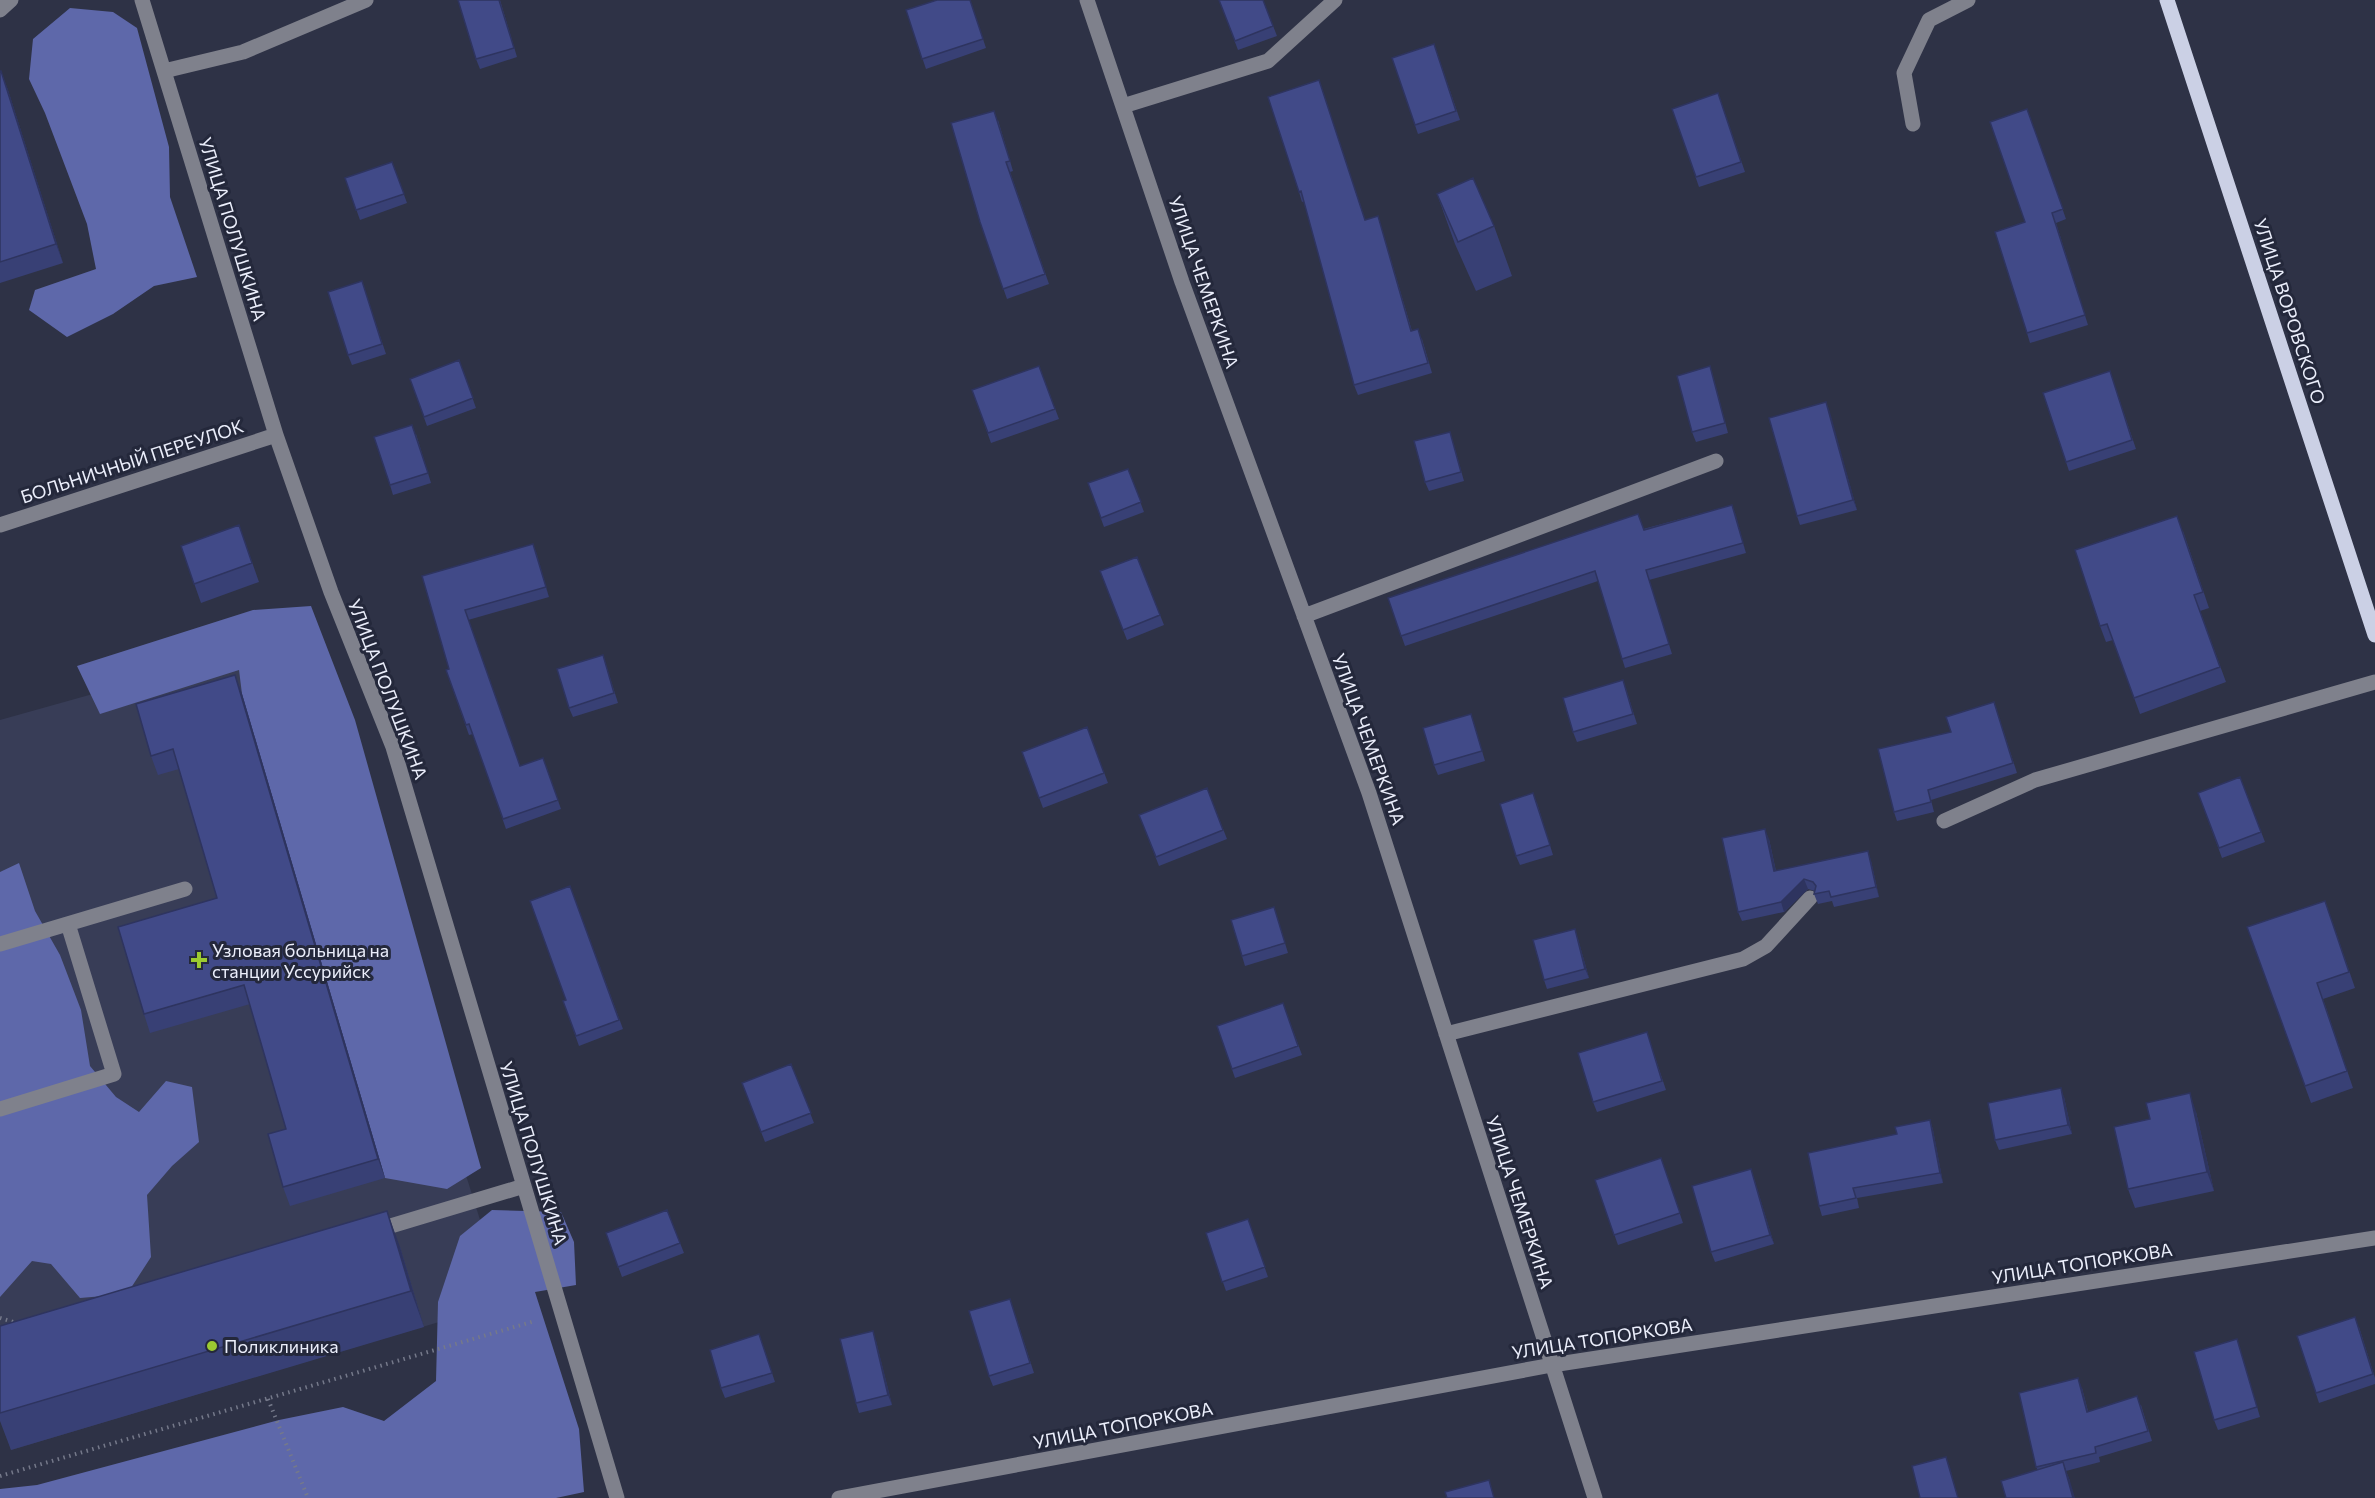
<svg xmlns="http://www.w3.org/2000/svg" width="2375" height="1498" font-family="Commissioner,sans-serif">
	<rect width="100%" height="100%" fill="#2e3246"/>
	<path fill="#383d57" d="M 296,637 L 506,1302 L 11,1450 L 0,1414 L 0,720 Z"/>
	<path fill="#5e68aa" d="M 70,8 L 113,12 L 137,28 L 169,147 L 170,197 L 197,277 L 154,286 L 113,314 L 67,337 L 29,310 L 35,290 L 96,269 L 87,224 L 45,113 L 29,79 L 33,39 Z
		M 311,606 L 355,720 L 481,1168 L 447,1189 L 385,1178 L 242,694 L 239,670 L 100,714 L 77,666 L 253,610 Z
		M 19,863 L 35,911 L 60,955 L 81,1010 L 90,1066 L 116,1097 L 139,1112 L 166,1081 L 192,1087 L 199,1142 L 172,1166 L 147,1195 L 151,1257 L 127,1294 L 80,1298 L 51,1264 L 32,1261 L 0,1297 L 0,872 Z
		M 492,1210 L 561,1212 L 574,1242 L 576,1285 L 535,1292 L 579,1429 L 584,1492 L 556,1498 L 0,1498 L 0,1489 L 37,1485 L 279,1420 L 343,1407 L 384,1421 L 436,1381 L 438,1302 L 460,1236 Z"/>
	<g fill="none" stroke-linecap="round" stroke-linejoin="round">
		<path stroke="#75798a" stroke-width="4" stroke-dasharray="1.5 4.5" stroke-linecap="butt" d="M 0,1318 L 17,1323
			M 268,1399 L 308,1498
			M 0,1476 L 535,1321"/>
		<path stroke="#7f818c" stroke-width="15" d="M 142,0 L 276,435 L 331,592 L 393,747 L 617,1498
			M 1087,0 L 1182,282 L 1369,793 L 1595,1498
			M 0,10 L 11,0
			M 164,71 L 243,52 L 366,0
			M 1123,106 L 1268,61 L 1335,0
			M 1913,124 L 1904,73 L 1929,20 L 1968,0
			M 0,525 L 276,435
			M 1304,616 L 1716,461
			M 1944,821 L 2035,780 L 2375,682
			M 0,944 L 185,889
			M 1446,1034 L 1743,959 L 1766,946 L 1810,898
			M 0,1109 L 114,1074 L 68,924
			M 374,1231 L 524,1186
			M 839,1498 L 1552,1365 L 2375,1238"/>
		<path stroke="#cbd0e5" stroke-width="15" d="M 2167,0 L 2375,635"/>
	</g>
	<path fill="#384075" d="M 500,0 L 517,57 L 480,69 L 476,59 Z
		M 970,0 L 986,48 L 926,69 L 906,10 Z
		M 1219,0 L 1263,0 L 1277,36 L 1238,50 Z
		M 1434,44 L 1460,120 L 1418,134 L 1392,58 Z
		M 0,71 L 8,90 L 63,263 L 0,283 Z
		M 1718,93 L 1745,172 L 1699,187 L 1672,109 Z
		M 1268,97 L 1365,220 L 1378,216 L 1412,331 L 1422,339 L 1432,373 L 1358,395 L 1354,385 L 1304,201 L 1302,202 L 1299,192 Z
		M 2027,109 L 2066,219 L 2056,223 L 2088,325 L 2030,343 L 2027,333 L 2025,222 Z
		M 998,120 L 1013,171 L 1010,172 L 1049,284 L 1007,299 L 980,222 Z
		M 392,162 L 407,203 L 360,220 L 345,178 Z
		M 1437,194 L 1494,226 L 1512,276 L 1476,291 L 1455,244 Z
		M 365,291 L 386,354 L 352,365 L 348,355 Z
		M 459,360 L 476,408 L 427,426 L 410,379 Z
		M 1039,366 L 1059,419 L 991,443 L 972,390 Z
		M 1710,366 L 1713,376 L 1728,433 L 1696,442 L 1692,432 Z
		M 2113,381 L 2136,449 L 2069,471 L 2066,462 Z
		M 1826,402 L 1857,510 L 1800,525 L 1797,516 Z
		M 1450,432 L 1464,481 L 1429,491 L 1425,482 Z
		M 416,434 L 431,483 L 393,495 L 390,485 Z
		M 1128,469 L 1144,512 L 1104,527 L 1088,483 Z
		M 1732,505 L 1746,553 L 1649,580 L 1672,654 L 1625,668 L 1598,581 L 1405,646 L 1388,598 Z
		M 239,525 L 259,582 L 201,603 L 181,546 Z
		M 2183,531 L 2209,608 L 2200,611 L 2226,682 L 2140,714 L 2113,640 L 2106,642 L 2100,626 Z
		M 533,544 L 549,597 L 468,620 L 520,766 L 543,758 L 561,809 L 506,829 L 473,734 L 469,735 L 446,670 L 449,669 L 422,576 Z
		M 1137,557 L 1164,625 L 1127,640 L 1100,571 Z
		M 606,665 L 618,703 L 573,717 L 569,708 Z
		M 235,675 L 242,694 L 385,1178 L 290,1206 L 283,1187 L 286,1129 L 250,1004 L 150,1033 L 144,1014 L 217,898 L 179,769 L 158,775 L 151,756 Z
		M 1626,689 L 1637,724 L 1577,742 L 1573,732 Z
		M 1994,702 L 2017,773 L 1931,800 L 1934,812 L 1897,821 L 1894,812 L 1951,732 Z
		M 1474,724 L 1485,761 L 1438,775 L 1434,765 Z
		M 1087,727 L 1108,783 L 1043,808 L 1022,752 Z
		M 2240,777 L 2265,842 L 2222,858 L 2198,793 Z
		M 1207,788 L 1227,839 L 1159,866 L 1139,815 Z
		M 1537,803 L 1553,855 L 1520,865 L 1516,856 Z
		M 1769,839 L 1776,871 L 1871,861 L 1879,897 L 1834,907 L 1832,901 L 1818,904 L 1814,894 L 1815,891 L 1808,889 L 1784,912 L 1742,921 L 1738,912 Z
		M 570,886 L 623,1029 L 579,1046 L 563,1001 L 566,1000 Z
		M 1277,917 L 1288,953 L 1245,966 L 1242,956 Z
		M 2331,918 L 2355,988 L 2323,999 L 2353,1088 L 2311,1103 L 2247,927 Z
		M 1578,939 L 1589,978 L 1547,989 L 1544,980 Z
		M 1283,1003 L 1302,1055 L 1235,1078 L 1217,1026 Z
		M 1650,1042 L 1666,1090 L 1597,1112 L 1593,1102 Z
		M 791,1064 L 814,1123 L 765,1142 L 742,1083 Z
		M 2064,1097 L 2072,1134 L 1999,1150 L 1995,1140 Z
		M 2196,1112 L 2214,1191 L 2135,1208 L 2128,1189 Z
		M 1930,1120 L 1933,1130 L 1943,1183 L 1857,1198 L 1859,1208 L 1822,1216 L 1819,1206 Z
		M 1661,1158 L 1683,1223 L 1618,1245 L 1595,1180 Z
		M 1751,1169 L 1774,1244 L 1715,1262 L 1711,1252 Z
		M 667,1210 L 684,1253 L 622,1277 L 606,1233 Z
		M 1248,1219 L 1268,1277 L 1226,1291 L 1206,1233 Z
		M 400,1247 L 424,1327 L 11,1450 L 0,1421 L 0,1326 Z
		M 1013,1308 L 1034,1373 L 993,1386 L 989,1376 Z
		M 2359,1327 L 2375,1378 L 2375,1384 L 2319,1403 L 2297,1336 Z
		M 759,1334 L 775,1382 L 725,1398 L 721,1388 Z
		M 876,1341 L 892,1405 L 859,1413 L 856,1403 Z
		M 2240,1349 L 2260,1417 L 2218,1430 L 2214,1420 Z
		M 2082,1388 L 2088,1411 L 2141,1405 L 2152,1441 L 2099,1457 L 2100,1462 L 2066,1471 L 2070,1481 L 2038,1470 L 2036,1467 Z"/>
	<path fill="#2e345f" d="M 1,71 L 8,90 L 63,263 L 56,244 Z
		M 1826,402 L 1830,412 L 1857,510 L 1853,500 Z
		M 1732,505 L 1736,515 L 1746,553 L 1743,543 Z
		M 533,544 L 537,554 L 549,597 L 546,587 Z
		M 235,675 L 242,694 L 385,1178 L 378,1159 Z
		M 1765,829 L 1769,839 L 1778,881 L 1774,871 Z
		M 1868,851 L 1871,861 L 1879,897 L 1876,887 Z
		M 1804,879 L 1808,889 L 1784,912 L 1781,902 Z
		M 1575,929 L 1578,939 L 1589,978 L 1585,969 Z
		M 2061,1088 L 2064,1097 L 2072,1134 L 2068,1125 Z
		M 2190,1093 L 2196,1112 L 2214,1191 L 2207,1172 Z
		M 1930,1120 L 1933,1130 L 1943,1183 L 1940,1173 Z
		M 1751,1169 L 1754,1178 L 1774,1244 L 1770,1235 Z
		M 387,1211 L 400,1247 L 424,1327 L 411,1291 Z
		M 873,1331 L 876,1341 L 892,1405 L 888,1395 Z
		M 2078,1378 L 2082,1388 L 2090,1421 L 2087,1412 Z
		M 1946,1457 L 1950,1467 L 1958,1498 Z
		M 2063,1462 L 2070,1481 L 2075,1498 L 2073,1498 Z"/>
	<path fill="#414a88" stroke="#2e345f" stroke-width="1.5" d="M 458,0 L 499,0 L 514,48 L 476,59 Z
		M 937,0 L 970,0 L 983,39 L 922,59 L 906,10 Z
		M 1219,0 L 1263,0 L 1273,26 L 1235,41 Z
		M 1434,44 L 1456,111 L 1415,125 L 1392,58 Z
		M 0,71 L 1,71 L 56,244 L 0,262 Z
		M 1319,80 L 1365,220 L 1378,216 L 1411,331 L 1418,329 L 1428,363 L 1354,385 L 1301,191 L 1299,192 L 1268,97 Z
		M 1718,93 L 1741,162 L 1696,177 L 1672,109 Z
		M 2027,109 L 2063,209 L 2052,213 L 2085,315 L 2027,333 L 1995,232 L 2025,222 L 1990,122 Z
		M 994,111 L 1010,161 L 1006,162 L 1045,274 L 1003,289 L 980,222 L 951,123 Z
		M 392,162 L 404,194 L 356,210 L 345,178 Z
		M 1473,178 L 1494,226 L 1458,242 L 1437,194 Z
		M 362,281 L 382,344 L 348,355 L 328,292 Z
		M 459,360 L 473,398 L 424,417 L 410,379 Z
		M 1039,366 L 1055,409 L 988,433 L 972,390 Z
		M 1710,366 L 1725,423 L 1692,432 L 1677,376 Z
		M 2110,371 L 2132,440 L 2066,462 L 2043,393 Z
		M 1826,402 L 1853,500 L 1797,516 L 1769,418 Z
		M 412,425 L 428,473 L 390,485 L 374,437 Z
		M 1450,432 L 1461,472 L 1425,482 L 1414,441 Z
		M 1128,469 L 1141,502 L 1101,518 L 1088,483 Z
		M 1732,505 L 1743,543 L 1646,570 L 1669,644 L 1622,659 L 1595,571 L 1401,636 L 1388,598 L 1638,514 L 1644,530 Z
		M 2177,516 L 2203,592 L 2194,595 L 2220,667 L 2134,698 L 2107,624 L 2100,626 L 2075,550 Z
		M 239,525 L 252,563 L 194,584 L 181,546 Z
		M 533,544 L 546,587 L 465,610 L 520,766 L 543,758 L 558,800 L 503,819 L 469,724 L 466,725 L 446,670 L 449,669 L 422,576 Z
		M 1137,557 L 1160,615 L 1123,630 L 1100,571 Z
		M 603,655 L 614,693 L 569,708 L 557,669 Z
		M 235,675 L 378,1159 L 283,1187 L 268,1134 L 286,1129 L 244,985 L 144,1014 L 118,927 L 217,898 L 173,749 L 151,756 L 136,704 Z
		M 1623,680 L 1633,714 L 1573,732 L 1563,698 Z
		M 1994,702 L 2013,763 L 1928,790 L 1931,802 L 1894,812 L 1878,749 L 1951,732 L 1946,717 Z
		M 1471,714 L 1482,751 L 1434,765 L 1423,728 Z
		M 1087,727 L 1104,773 L 1039,798 L 1022,752 Z
		M 2240,777 L 2261,832 L 2219,848 L 2198,793 Z
		M 1207,788 L 1223,830 L 1156,857 L 1139,815 Z
		M 1533,793 L 1550,845 L 1516,856 L 1500,804 Z
		M 1765,829 L 1774,871 L 1868,851 L 1876,887 L 1831,897 L 1829,891 L 1814,894 L 1816,886 L 1813,882 L 1804,879 L 1781,902 L 1738,912 L 1722,838 Z
		M 570,886 L 619,1020 L 576,1036 L 563,1001 L 566,1000 L 530,901 Z
		M 2325,901 L 2349,972 L 2317,983 L 2347,1071 L 2305,1086 L 2247,927 Z
		M 1274,907 L 1285,943 L 1242,956 L 1231,920 Z
		M 1575,929 L 1585,969 L 1544,980 L 1533,940 Z
		M 1283,1003 L 1298,1046 L 1232,1069 L 1217,1026 Z
		M 1647,1032 L 1662,1081 L 1593,1102 L 1578,1053 Z
		M 791,1064 L 811,1113 L 761,1132 L 742,1083 Z
		M 2061,1088 L 2068,1125 L 1995,1140 L 1988,1103 Z
		M 2190,1093 L 2207,1172 L 2128,1189 L 2114,1127 L 2150,1119 L 2146,1103 Z
		M 1930,1120 L 1940,1173 L 1853,1188 L 1856,1198 L 1819,1206 L 1808,1153 L 1897,1134 L 1895,1127 Z
		M 1661,1158 L 1680,1213 L 1614,1235 L 1595,1180 Z
		M 1751,1169 L 1770,1235 L 1711,1252 L 1692,1186 Z
		M 667,1210 L 680,1243 L 618,1267 L 606,1233 Z
		M 387,1211 L 411,1291 L 0,1413 L 0,1326 Z
		M 1248,1219 L 1265,1267 L 1222,1282 L 1206,1233 Z
		M 1010,1299 L 1030,1363 L 989,1376 L 969,1311 Z
		M 2355,1317 L 2373,1374 L 2316,1393 L 2297,1336 Z
		M 873,1331 L 888,1395 L 856,1403 L 840,1339 Z
		M 759,1334 L 772,1373 L 721,1388 L 710,1350 Z
		M 2237,1339 L 2257,1407 L 2214,1420 L 2194,1352 Z
		M 2078,1378 L 2087,1412 L 2137,1396 L 2148,1431 L 2095,1447 L 2096,1453 L 2036,1467 L 2019,1393 Z
		M 1946,1457 L 1958,1498 L 1920,1498 L 1912,1466 Z
		M 2063,1462 L 2073,1498 L 2006,1498 L 2001,1481 Z
		M 1489,1480 L 1494,1498 L 1447,1498 L 1445,1492 Z"/>
	<g fill="#9cca31" stroke="#24283b" stroke-width="2">
		<path d="M196 951h6v6h6v6h-6v6h-6v-6h-6v-6h6z"/>
		<circle cx="212" cy="1346" r="6"/>
	</g>
	<g text-anchor="middle" dominant-baseline="central" stroke-width="6" stroke-linejoin="round" paint-order="stroke">
		<g font-size="18" fill="#ebeefb" stroke="#24283b">
			<text transform="translate(233 229) rotate(73)">УЛИЦА ПОЛУШКИНА</text>
			<text transform="translate(1204 282) rotate(71)">УЛИЦА ЧЕМЕРКИНА</text>
			<text transform="translate(2290 311) rotate(72)">УЛИЦА ВОРОВСКОГО</text>
			<text transform="translate(132 461) rotate(-18)">БОЛЬНИЧНЫЙ ПЕРЕУЛОК</text>
			<text transform="translate(388 689) rotate(69)">УЛИЦА ПОЛУШКИНА</text>
			<text transform="translate(1369 739) rotate(70)">УЛИЦА ЧЕМЕРКИНА</text>
			<text transform="translate(534 1153) rotate(73)">УЛИЦА ПОЛУШКИНА</text>
			<text transform="translate(1520 1202) rotate(72)">УЛИЦА ЧЕМЕРКИНА</text>
			<text transform="translate(2082 1263) rotate(-9)">УЛИЦА ТОПОРКОВА</text>
			<text transform="translate(1602 1338) rotate(-9)">УЛИЦА ТОПОРКОВА</text>
			<text transform="translate(1123 1425) rotate(-11)">УЛИЦА ТОПОРКОВА</text>
		</g>
		<g font-size="18" fill="#ebeefb" stroke="#24283b" text-anchor="start">
			<text x="212" y="950">Узловая больница на<tspan x="212" dy="21">станции Уссурийск</tspan></text>
			<text x="224" y="1346">Поликлиника</text>
		</g>
	</g>
</svg>
